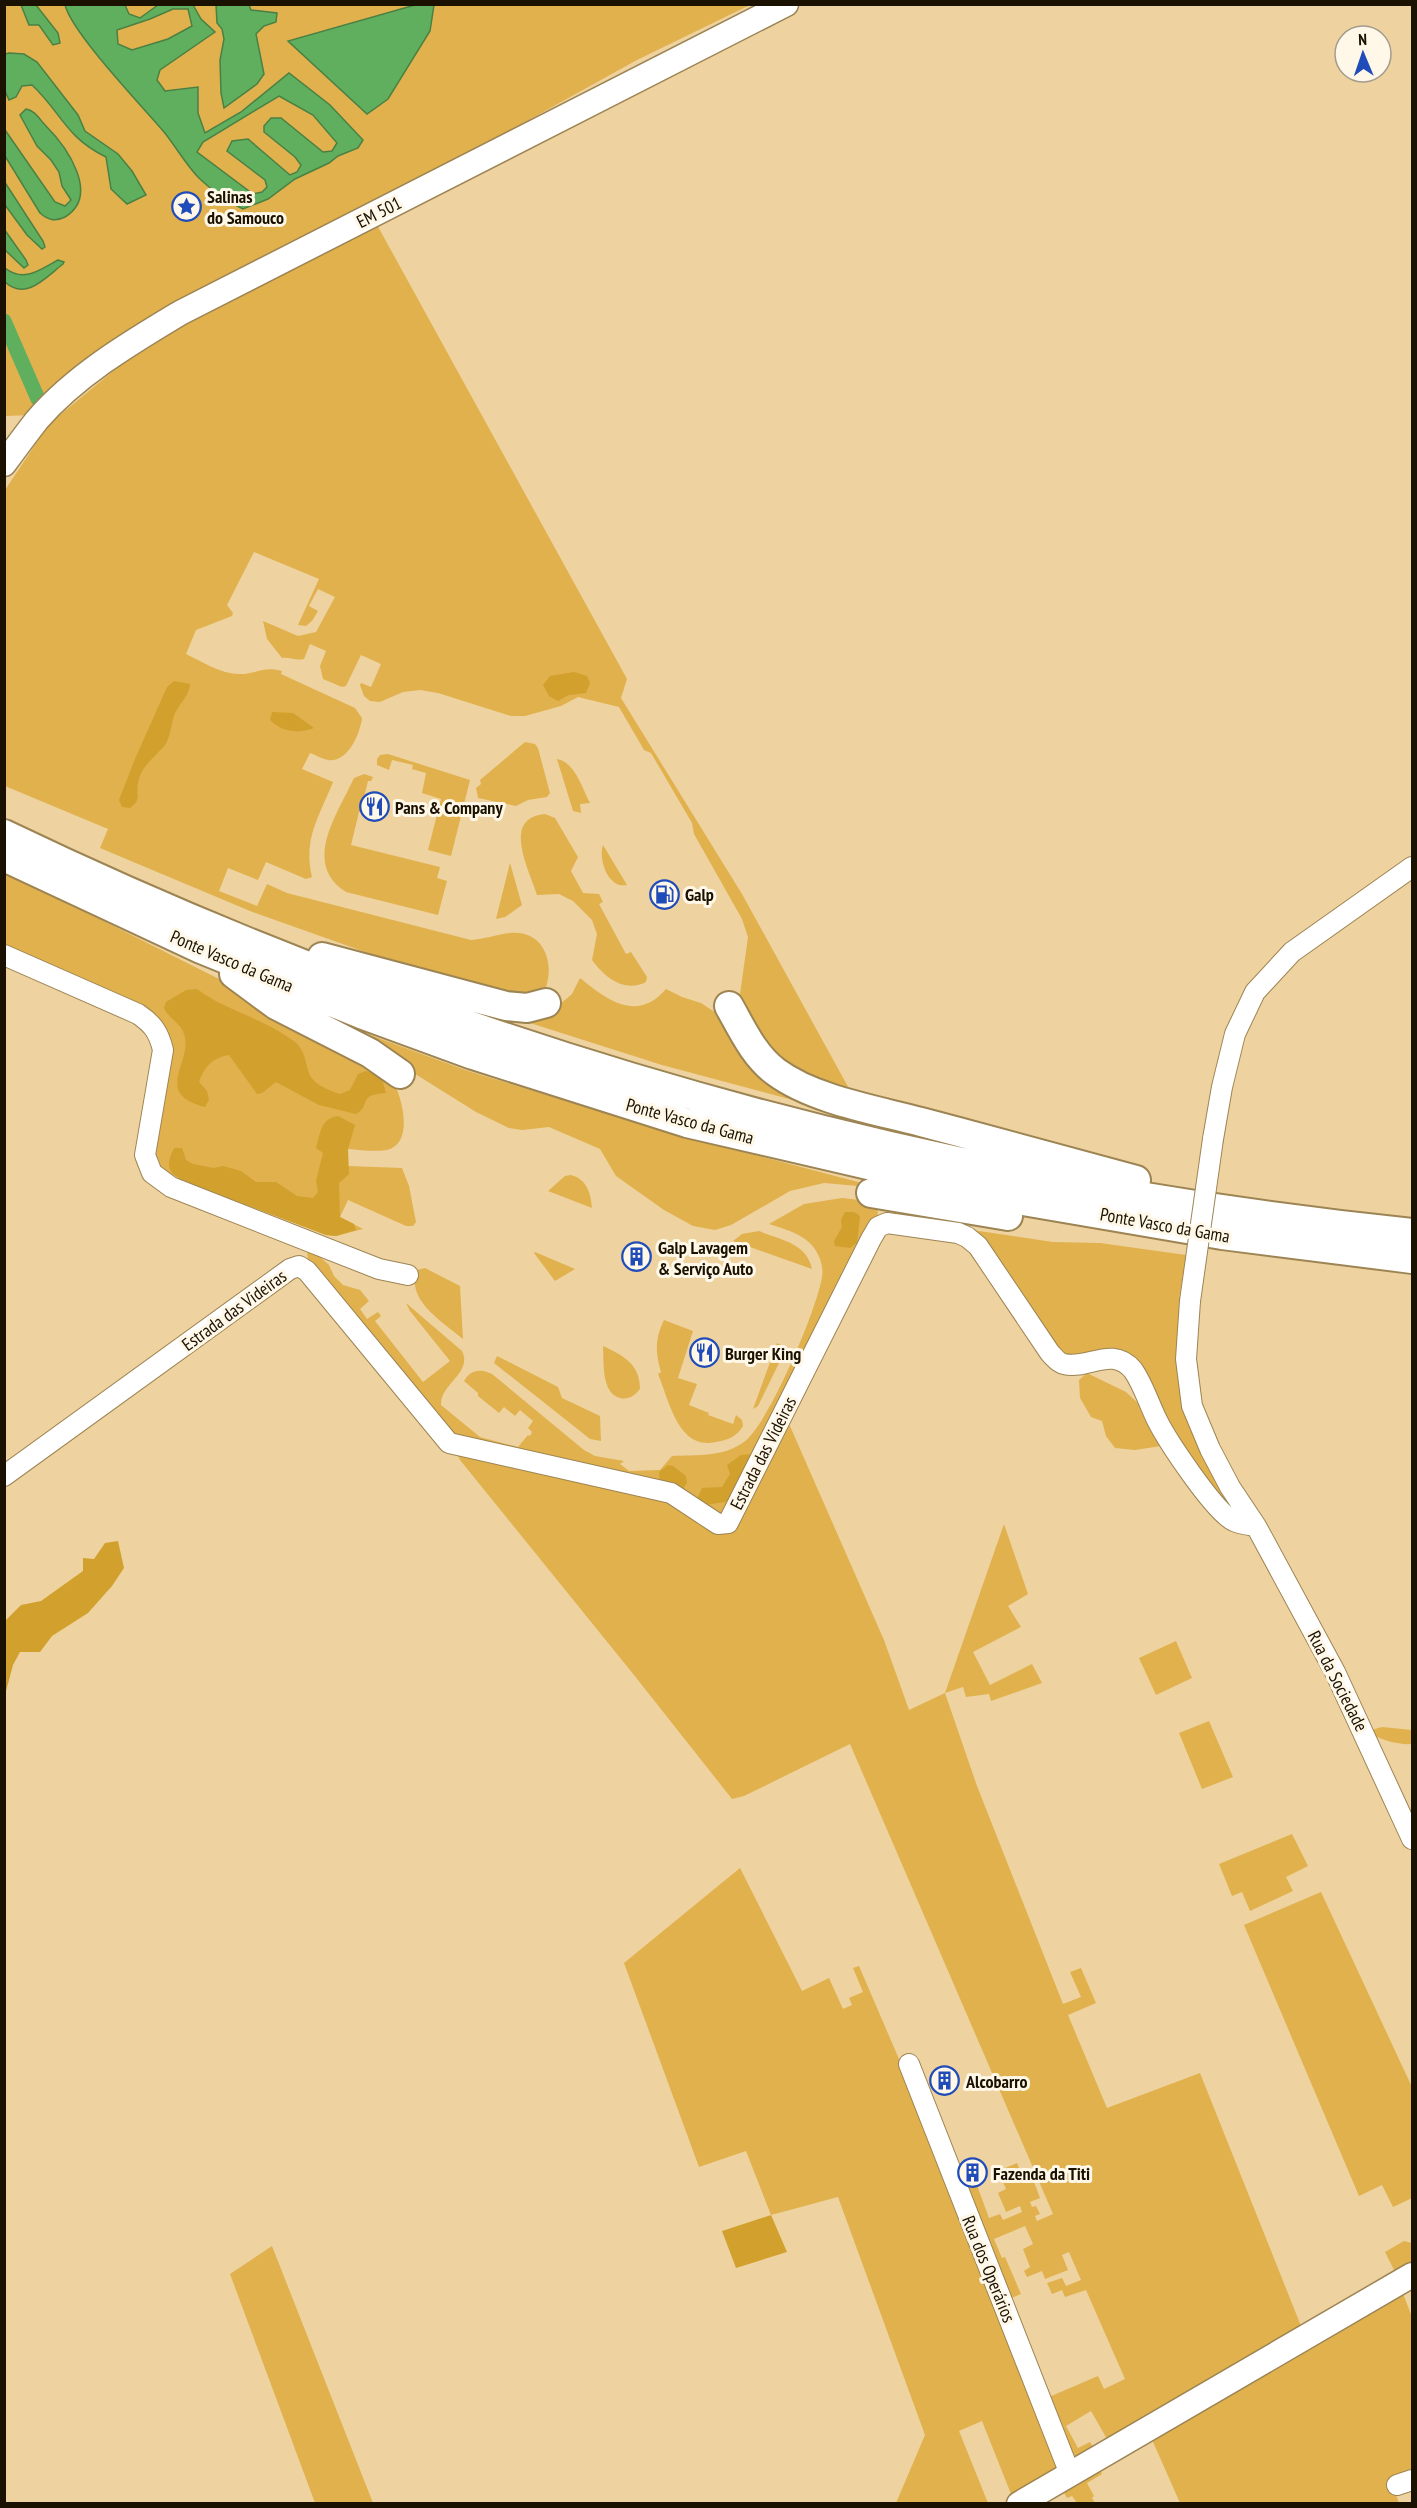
<svg xmlns="http://www.w3.org/2000/svg" width="1417" height="2508" font-family="'PT Sans Narrow',sans-serif">
	<rect width="100%" height="100%" fill="#eed3a0"/>
	<path fill="#e0b14d" d="M 4,5 L 750,5 L 637,60 L 440,169 L 33,415 L 5,416 Z
		M 376,223 L 627,679 L 621,698 L 742,894 L 852,1094 L 820,1083 L 770,1053 L 745,1014 L 740,994 L 748,937 L 742,919 L 694,834 L 692,823 L 651,753 L 644,750 L 619,707 L 578,697 L 561,706 L 525,716 L 511,716 L 438,693 L 420,690 L 403,692 L 380,702 L 370,701 L 364,696 L 360,685 L 361,683 L 371,687 L 381,664 L 361,655 L 346,686 L 342,687 L 323,679 L 320,666 L 326,651 L 310,644 L 304,659 C 295,661 290,657 282,658 L 267,639 L 263,621 L 298,636 L 316,632 L 335,597 L 318,589 L 309,606 L 318,611 L 312,621 L 306,626 L 298,625 L 319,579 L 254,552 L 227,605 L 233,613 L 232,616 L 196,630 L 186,654 C 203,662 220,674 240,674 C 257,674 263,666 282,671 L 281,674 L 355,708 L 362,718 C 360,734 348,763 328,760 C 322,759 316,755 310,753 L 302,769 L 333,782 C 319,817 303,839 312,877 L 306,879 L 266,862 L 258,880 L 228,868 L 219,891 L 257,906 L 267,884 L 287,893 L 471,940 C 484,939 496,935 509,933 C 542,929 555,960 546,987 L 536,993 L 513,997 L 396,963 L 250,911 L 100,848 L 108,829 L 5,786 L 5,490 L 49,424 L 118,367 L 206,312 Z
		M 525,742 L 535,744 L 538,748 L 550,793 L 547,797 L 528,800 L 516,806 L 478,798 L 476,788 L 481,784 L 480,780 Z
		M 388,754 L 470,780 L 451,856 L 428,850 L 441,799 L 422,793 L 426,773 L 412,769 L 413,765 L 392,760 L 389,770 L 377,765 L 377,759 L 380,755 Z
		M 557,759 C 575,762 582,788 590,803 L 580,804 L 581,813 L 573,811 Z
		M 364,774 L 373,777 L 371,781 L 368,781 L 363,801 L 366,802 L 363,812 L 359,812 L 351,845 L 440,867 L 437,878 L 447,881 L 438,915 L 346,892 C 301,864 338,813 354,778 Z
		M 545,814 L 555,818 L 578,857 L 571,871 L 583,893 L 599,894 L 603,902 L 599,904 L 626,954 L 631,952 L 647,977 L 646,982 C 625,993 605,978 592,960 L 597,934 L 592,920 L 573,901 L 559,894 L 537,895 C 529,869 501,818 545,814 Z
		M 603,845 L 627,885 C 608,889 598,859 603,845 Z
		M 510,863 L 522,905 L 505,917 L 496,919 Z
		M 4,871 L 231,985 L 390,1075 C 401,1092 416,1143 387,1150 C 375,1152 360,1150 348,1149 L 348,1166 L 402,1168 L 409,1186 L 416,1222 L 413,1226 L 406,1226 L 348,1200 L 340,1217 L 363,1229 L 336,1236 L 326,1235 L 163,1171 L 156,1153 L 167,1082 L 160,1036 L 5,955 Z
		M 580,978 C 607,1000 637,1023 666,989 L 682,997 L 701,1003 L 716,1013 L 730,1033 L 849,1115 L 662,1065 L 489,1010 L 553,1010 L 572,994 Z
		M 329,1020 L 468,1071 L 668,1132 L 881,1188 L 824,1183 L 790,1191 L 731,1225 L 715,1230 L 693,1226 L 664,1210 L 616,1176 L 600,1149 L 549,1127 L 522,1130 L 509,1128 L 476,1112 Z
		M 571,1175 C 587,1179 591,1194 592,1208 L 548,1191 L 565,1176 Z
		M 842,1198 L 877,1202 L 878,1216 L 721,1518 L 451,1436 L 308,1261 L 307,1250 L 320,1257 L 329,1265 L 334,1276 L 343,1285 L 360,1290 L 369,1301 L 360,1309 L 367,1319 L 378,1312 L 381,1316 L 375,1321 L 423,1382 L 450,1361 L 410,1311 L 406,1303 L 462,1351 C 473,1373 440,1384 441,1405 L 480,1437 L 518,1447 L 528,1435 L 530,1436 L 532,1432 L 528,1428 L 533,1421 L 520,1410 L 515,1416 L 504,1407 L 499,1413 L 478,1396 L 478,1393 L 464,1381 C 470,1370 480,1368 492,1374 L 584,1450 L 595,1456 L 624,1461 L 620,1464 L 629,1471 L 660,1470 L 672,1456 C 696,1455 724,1457 744,1442 C 769,1424 817,1309 822,1277 C 823,1271 822,1264 820,1259 C 812,1236 790,1231 769,1224 L 804,1204 Z
		M 972,1230 L 1053,1242 L 1100,1243 L 1186,1255 L 1179,1299 L 1178,1361 L 1240,1517 L 1206,1488 L 1138,1368 L 1075,1359 L 1057,1353 Z
		M 759,1231 C 781,1240 807,1243 812,1269 L 733,1241 L 742,1234 Z
		M 534,1253 L 535,1252 L 575,1269 L 555,1281 Z
		M 425,1268 L 460,1286 L 463,1339 C 443,1322 405,1300 417,1270 Z
		M 664,1320 L 693,1331 L 678,1378 L 697,1384 L 689,1405 L 709,1413 L 708,1415 L 733,1424 L 736,1415 L 742,1420 L 743,1426 C 737,1437 727,1440 716,1442 C 678,1451 669,1400 658,1374 L 661,1372 C 655,1352 655,1339 664,1320 Z
		M 777,1343 L 781,1345 L 783,1355 L 758,1406 L 753,1409 Z
		M 603,1346 C 624,1356 640,1364 640,1389 C 634,1396 629,1400 620,1398 C 601,1393 604,1362 603,1346 Z
		M 497,1356 L 558,1387 L 562,1398 L 600,1416 L 601,1441 L 590,1439 L 494,1363 Z
		M 1087,1373 L 1126,1392 L 1141,1406 L 1161,1446 L 1135,1450 L 1115,1448 L 1106,1436 L 1102,1421 L 1091,1417 L 1080,1398 L 1079,1380 Z
		M 786,1417 L 884,1640 L 909,1710 L 945,1693 L 1004,1524 L 1028,1594 L 1008,1606 L 1021,1627 L 973,1652 L 990,1685 L 1032,1664 L 1042,1683 L 991,1701 L 989,1694 L 966,1697 L 963,1687 L 945,1693 L 977,1786 L 1063,2004 L 1081,1997 L 1070,1972 L 1081,1968 L 1096,2003 L 1068,2015 L 1107,2108 L 1200,2073 L 1303,2331 L 1107,2439 L 1091,2411 L 1066,2426 L 1078,2448 L 1090,2442 L 1093,2447 L 1076,2456 L 1073,2455 L 1049,2397 L 1098,2376 L 1104,2389 L 1125,2379 L 1086,2290 L 1065,2297 L 1062,2290 L 1052,2294 L 1047,2283 L 1062,2278 L 1066,2286 L 1081,2280 L 1069,2252 L 1062,2255 L 1068,2270 L 1045,2279 L 1042,2271 L 1027,2277 L 1024,2271 L 1030,2267 L 1023,2249 L 1033,2244 L 1025,2226 L 994,2239 L 1002,2258 L 1005,2257 L 1021,2294 L 1009,2299 L 964,2184 L 975,2180 L 989,2218 L 1000,2214 L 1003,2220 L 1022,2212 L 1020,2206 L 1006,2212 L 998,2193 L 1006,2189 L 998,2171 L 1017,2163 L 1025,2182 L 1033,2179 L 1040,2198 L 1030,2202 L 1032,2207 L 1036,2206 L 1040,2214 L 1035,2216 L 1037,2221 L 1053,2214 L 850,1744 L 744,1796 L 732,1799 L 634,1675 L 460,1460 L 456,1452 L 670,1496 L 720,1532 Z
		M 1176,1641 L 1192,1678 L 1156,1695 L 1139,1658 Z
		M 1209,1721 L 1233,1777 L 1202,1789 L 1179,1733 Z
		M 1382,1727 L 1412,1730 L 1412,1744 C 1400,1745 1378,1740 1368,1731 Z
		M 1292,1834 L 1308,1866 L 1286,1877 L 1293,1891 L 1250,1911 L 1242,1892 L 1232,1896 L 1219,1864 Z
		M 740,1868 L 802,1991 L 829,1978 L 843,2009 L 852,2005 L 849,1998 L 863,1992 L 853,1968 L 859,1966 L 908,2080 L 1059,2469 L 1011,2494 L 982,2421 L 959,2431 L 988,2503 L 896,2503 L 925,2435 L 838,2197 L 771,2215 L 746,2151 L 699,2167 L 624,1963 Z
		M 1321,1892 L 1412,2087 L 1412,2198 L 1393,2207 L 1382,2185 L 1359,2196 L 1244,1925 Z
		M 1404,2241 L 1412,2243 L 1412,2264 L 1396,2274 L 1385,2252 Z
		M 272,2246 L 373,2503 L 315,2503 L 230,2274 Z
		M 1402,2291 L 1412,2317 L 1412,2475 L 1395,2492 L 1399,2503 L 1180,2503 L 1150,2435 Z
		M 1099,2468 L 1102,2474 L 1087,2483 L 1094,2496 L 1092,2498 L 1095,2503 L 1077,2503 L 1072,2496 L 1067,2498 L 1062,2489 Z"/>
	<path fill="#d2a02c" d="M 574,672 L 587,676 L 590,683 L 586,693 L 569,695 L 558,701 L 549,696 L 543,685 L 550,676 Z
		M 174,681 L 190,684 C 189,696 180,703 175,713 C 171,723 171,736 165,745 C 156,756 140,767 138,783 C 135,795 143,798 130,808 L 122,807 L 119,800 L 135,759 L 167,687 Z
		M 272,712 L 293,713 L 314,728 C 298,734 282,732 270,720 Z
		M 197,989 C 228,1012 264,1018 295,1042 C 304,1049 305,1060 308,1070 C 311,1084 328,1090 340,1094 L 350,1090 L 358,1074 L 366,1071 L 381,1076 L 386,1093 C 356,1095 372,1105 356,1114 L 319,1105 L 276,1082 L 262,1093 L 257,1094 L 229,1055 C 212,1058 205,1066 199,1082 L 207,1091 L 209,1100 L 205,1107 C 151,1093 194,1062 184,1034 C 181,1023 169,1019 164,1008 L 166,1002 L 186,990 Z
		M 338,1116 L 355,1125 L 348,1149 L 349,1174 L 339,1183 L 340,1217 L 354,1224 L 356,1230 L 336,1236 L 326,1235 L 193,1185 C 173,1176 162,1172 174,1148 L 182,1148 L 186,1160 L 193,1164 L 214,1168 L 223,1166 L 241,1171 L 256,1182 L 276,1182 L 297,1196 L 313,1198 L 318,1192 L 316,1181 L 323,1153 L 316,1148 C 320,1134 321,1118 338,1116 Z
		M 845,1212 L 854,1212 L 860,1216 L 857,1243 L 850,1248 L 835,1246 L 834,1241 L 842,1227 L 841,1220 Z
		M 752,1454 L 732,1496 L 725,1502 L 705,1505 L 697,1499 L 702,1488 L 722,1487 L 730,1474 L 727,1465 L 741,1455 Z
		M 668,1465 L 673,1466 L 686,1476 L 687,1483 L 682,1490 L 660,1483 L 659,1472 Z
		M 118,1541 L 124,1568 L 112,1586 L 88,1613 L 52,1636 L 40,1652 L 20,1652 L 13,1665 L 5,1695 L 5,1621 L 21,1605 L 41,1601 L 83,1571 L 83,1558 L 94,1559 L 105,1543 Z
		M 771,2215 L 787,2252 L 736,2268 L 722,2231 Z"/>
	<path fill="#60af5f" stroke="#4b8043" stroke-width="1.5" fill-rule="evenodd" d="M 21,5 L 36,5 L 58,33 L 60,43 L 53,45 L 39,25 L 29,25 Z
		M 65,5 L 125,5 L 129,14 L 140,18 L 158,5 L 193,5 L 201,19 L 215,32 L 160,70 L 157,80 L 165,91 L 198,87 L 198,113 L 205,133 L 241,112 L 289,73 L 330,105 L 363,140 L 358,148 L 338,156 L 329,163 L 295,179 L 268,199 L 243,209 C 227,202 214,192 201,180 C 187,167 177,148 164,132 C 142,106 72,33 65,5 ZM 173,9 L 188,9 L 192,26 L 168,39 L 132,50 L 118,44 L 117,30 L 150,19 ZM 279,96 L 313,115 L 337,143 L 332,151 L 323,152 L 281,118 L 271,118 L 264,126 L 264,132 L 295,157 L 301,165 L 297,172 L 290,175 L 248,139 L 232,141 L 227,151 L 265,180 L 267,187 L 262,192 L 253,194 L 197,152 L 203,142 Z
		M 216,5 L 249,5 L 251,10 L 277,13 L 276,22 L 264,26 L 256,34 L 264,74 L 257,84 L 224,108 L 221,93 L 220,60 L 224,39 L 222,29 L 217,23 Z
		M 415,5 L 434,5 L 430,31 L 388,99 L 367,114 L 288,41 Z
		M 9,53 L 24,54 L 37,62 L 78,115 L 85,131 L 118,154 L 132,171 L 146,195 L 127,204 L 111,189 L 106,157 C 65,137 62,113 32,85 L 22,86 L 16,97 L 9,100 L 5,91 L 5,54 Z
		M 26,109 C 36,111 39,119 46,126 C 66,146 101,195 65,217 C 55,222 48,220 40,213 L 5,156 L 5,130 L 55,202 L 65,206 L 71,200 L 62,186 L 59,172 L 51,160 L 37,146 L 20,115 Z
		M 4,181 L 43,241 L 45,247 L 42,249 L 27,235 L 5,205 Z
		M 4,229 L 26,260 L 28,265 L 24,268 L 5,250 Z
		M 58,260 L 64,262 L 63,264 C 45,278 26,301 5,282 L 5,268 C 24,283 39,270 58,260 Z"/>
	<g fill="none" stroke-linecap="round" stroke-linejoin="round">
		<path stroke="#60af5f" stroke-width="15" d="M 4,321 L 38,399"/>
		<defs>
			<path id="minor" d="M 4,955 L 138,1014 C 153,1024 159,1033 163,1050 L 145,1155 L 152,1173 L 171,1187 L 379,1269 L 408,1275
				M 1213,1139 L 1222,1087 L 1235,1034 L 1255,992 L 1292,952 L 1412,867
				M 1190,1301 L 1186,1359 L 1192,1406 L 1210,1449 L 1230,1487 L 1256,1526 L 1335,1672 L 1412,1839
				M 4,1476 L 290,1269 L 299,1266 L 307,1271 L 449,1443 L 671,1493 L 718,1524 L 728,1523 L 871,1239 L 878,1227 L 887,1223 L 958,1233 L 967,1237 L 978,1246 L 1050,1353 C 1054,1357 1058,1363 1064,1364 C 1088,1370 1112,1345 1133,1370 C 1143,1384 1149,1404 1157,1420 C 1167,1440 1215,1513 1234,1521 C 1240,1524 1249,1525 1256,1526
				M 909,2064 L 1070,2474
				M 1397,2485 L 1412,2480"/>
			<path id="major" d="M 4,464 C 15,449 26,434 37,420 C 76,375 130,343 180,313 L 786,4
				M 1019,2504 L 1412,2275"/>
			<path id="highway" d="M 4,834 C 452,1049 918,1182 1412,1233
				M 4,857 L 201,949 L 361,1014 L 473,1055 L 687,1123 L 1023,1201 L 1222,1235 L 1412,1259
				M 322,957 L 506,1006 L 527,1008 L 546,1003
				M 234,974 L 276,1005 L 370,1053 L 400,1074
				M 729,1006 C 742,1029 754,1056 776,1072 C 814,1100 876,1110 921,1122 C 993,1141 1065,1161 1136,1180
				M 871,1193 L 1008,1216"/>
		</defs>
		<use href="#minor" stroke="#9d8453" stroke-width="22"/>
		<use href="#major" stroke="#9d8453" stroke-width="27"/>
		<use href="#highway" stroke="#9d8453" stroke-width="32"/>
		<use href="#minor" stroke="#fff" stroke-width="20"/>
		<use href="#major" stroke="#fff" stroke-width="24"/>
		<use href="#highway" stroke="#fff" stroke-width="28"/>
		<defs>
			<path id="minor-bridge" d="M 1190,1301 L 1213,1139"/>
		</defs>
		<use href="#minor-bridge" stroke="#9d8453" stroke-width="22" stroke-linecap="butt"/>
		<use href="#minor-bridge" stroke="#fff" stroke-width="20"/>
	</g>
	<defs>
		<symbol id="sight-ring" viewBox="-11 -11 22 22"><circle r="9.5" fill="#fff7e8" stroke="#1f4cb9" stroke-width="1.5"/><path d="M0-6L1.8-2.2L6-1.7L2.9 1.2L3.7 5.4L0 3.3L-3.7 5.4L-2.9 1.2L-6-1.7L-1.8-2.2Z" fill="#1f4cb9"/></symbol>
		<symbol id="restaurant-ring" viewBox="-11 -11 22 22"><circle r="9.5" fill="#fff7e8" stroke="#1f4cb9" stroke-width="1.5"/><path d="M-5-6h1v4h1v-4h1v4h1v-4h1v5L-1.5 .5V6h-2V.5L-5-1ZM5-6V6H3V1.5H1.5Q1.5-4 5-6Z" fill="#1f4cb9"/></symbol>
		<symbol id="fuel-ring" viewBox="-11 -11 22 22"><circle r="9.5" fill="#fff7e8" stroke="#1f4cb9" stroke-width="1.5"/><path d="M-5.5-6h7V0h2V4h1.3V-2.5L3-4.5l.8-.8L6-3V5H2.5V1h-1V6h-7ZM-4.2-4.7v3.2H.2V-4.7Z" fill="#1f4cb9"/></symbol>
		<symbol id="building-ring" viewBox="-11 -11 22 22"><circle r="9.5" fill="#fff7e8" stroke="#1f4cb9" stroke-width="1.5"/><path d="M-4-6H4V6H1V3H-1V6H-4ZM-2.5-4.3h1.7v1.8h-1.7ZM.8-4.3h1.7v1.8H.8ZM-2.5-1h1.7V.8h-1.7ZM.8-1h1.7V.8H.8Z" fill="#1f4cb9"/></symbol>
	</defs>
	<g fill-rule="evenodd">
		<use href="#sight-ring" x="170" y="190" width="33" height="33"/>
		<use href="#restaurant-ring" x="358" y="790" width="33" height="33"/>
		<use href="#fuel-ring" x="648" y="878" width="33" height="33"/>
		<use href="#building-ring" x="620" y="1240" width="33" height="33"/>
		<use href="#restaurant-ring" x="688" y="1336" width="33" height="33"/>
		<use href="#building-ring" x="928" y="2064" width="33" height="33"/>
		<use href="#building-ring" x="956" y="2156" width="33" height="33"/>
	</g>
	<g text-anchor="middle" dominant-baseline="central" stroke-width="6" stroke-linejoin="round" paint-order="stroke">
		<g font-size="18" font-weight="bold" fill="#1a1101" stroke="#fff7e8" text-anchor="start">
			<text x="207" y="196">Salinas<tspan x="207" dy="21">do Samouco</tspan></text>
			<text x="395" y="807">Pans &amp; Company</text>
			<text x="685" y="894">Galp</text>
			<text x="658" y="1247">Galp Lavagem<tspan x="658" dy="21">&amp; Serviço Auto</tspan></text>
			<text x="725" y="1353">Burger King</text>
			<text x="966" y="2081">Alcobarro</text>
			<text x="993" y="2173">Fazenda da Titi</text>
		</g>
		<g font-size="18" fill="#1a1101" stroke="#fff7e8">
			<text transform="translate(379 212) rotate(-27)">EM 501</text>
			<text transform="translate(232 961) rotate(23)">Ponte Vasco da Gama</text>
			<text transform="translate(690 1121) rotate(15)">Ponte Vasco da Gama</text>
			<text transform="translate(1165 1225) rotate(10)">Ponte Vasco da Gama</text>
			<text transform="translate(234 1310) rotate(-36)">Estrada das Videiras</text>
			<text transform="translate(763 1453) rotate(-63)">Estrada das Videiras</text>
			<text transform="translate(1338 1681) rotate(63)">Rua da Sociedade</text>
			<text transform="translate(989 2269) rotate(68)">Rua dos Operários</text>
		</g>
	</g>
	<rect width="1417" height="2508" fill="none" stroke="#1a1101" stroke-width="12"/>
	<g transform="translate(1363 54) rotate(358)"><circle r="28" fill="#fff7e8" stroke="#a39b8c" stroke-width="1.5"/>
	<path d="M0-4.5L10 22L0 15L-10 22Z" fill="#1f4cb9"/>
	<text y="-9" font-size="16" font-weight="bold" text-anchor="middle" fill="#1a1101">N</text>
	</g>
</svg>
